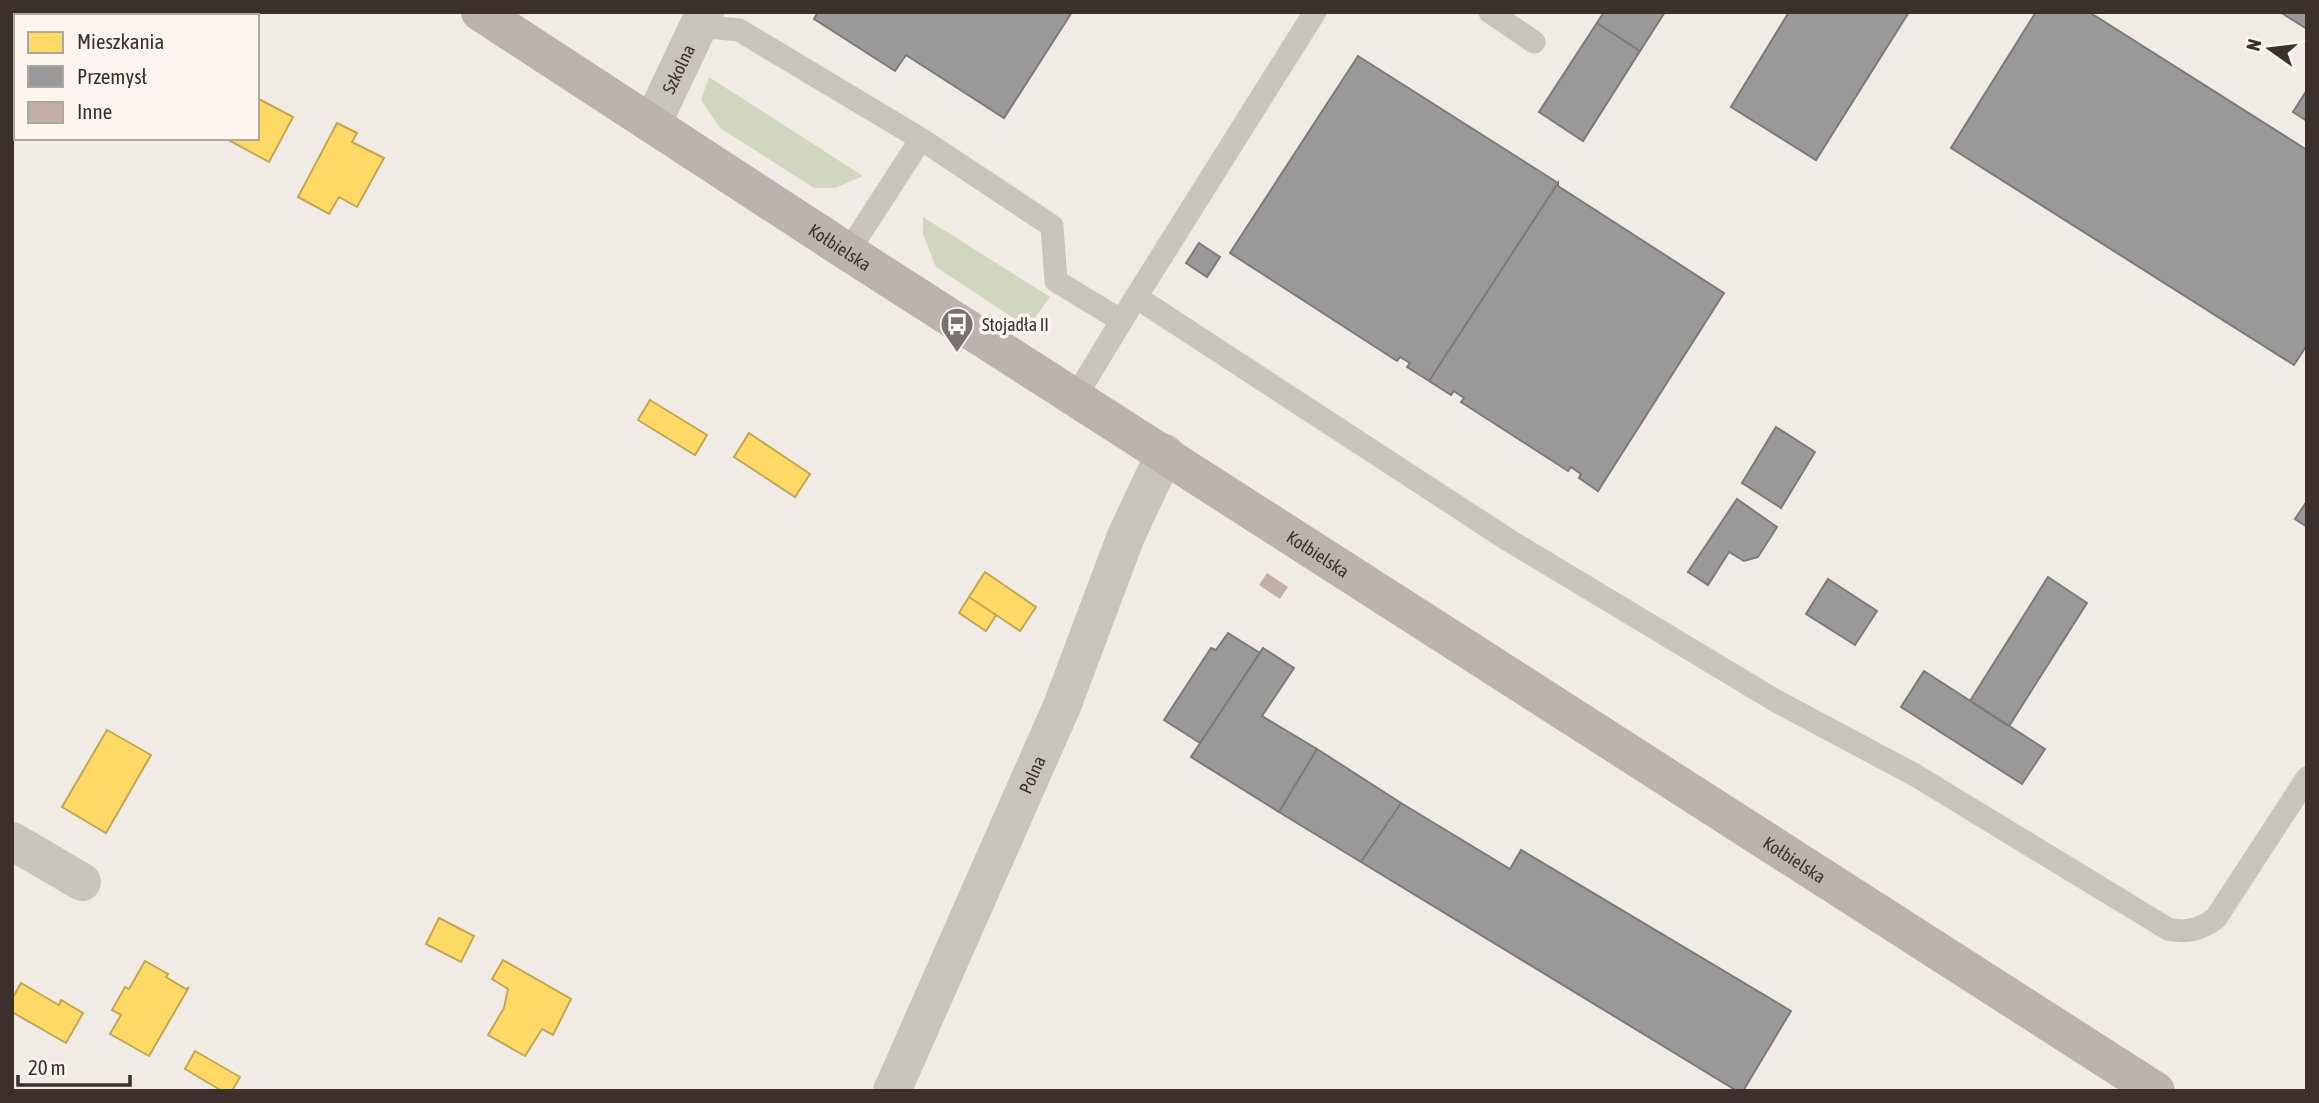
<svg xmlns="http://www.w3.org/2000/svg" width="2319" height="1103" font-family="'Asap Condensed',sans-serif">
	<rect width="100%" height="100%" fill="#f0ebe5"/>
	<path fill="#d1d6bf" d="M 709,77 L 863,176 L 835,188 L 814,188 L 720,128 L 701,100 Z
		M 923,217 L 1050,297 L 1034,319 L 1024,325 L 936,267 L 923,234 Z"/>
	<path fill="#ffd966" stroke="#c4a654" stroke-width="2" d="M 257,98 L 293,117 L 269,162 L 225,138 L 257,138 Z
		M 337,123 L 357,133 L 352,142 L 384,158 L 357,207 L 339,197 L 329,214 L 298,197 Z
		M 650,400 L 707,435 L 695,455 L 638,420 Z
		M 749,433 L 810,474 L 795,497 L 734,457 Z
		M 985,572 L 1036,607 L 1020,631 L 969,597 Z
		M 969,597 L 996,615 L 986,631 L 959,613 Z
		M 107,730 L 151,755 L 106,833 L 62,807 Z
		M 439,918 L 474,936 L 461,962 L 426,944 Z
		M 503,960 L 571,999 L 553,1035 L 542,1029 L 525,1056 L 488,1035 L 504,1008 L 508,989 L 492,979 Z
		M 145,961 L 168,974 L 166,977 L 186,989 L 189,987 L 149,1056 L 110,1034 L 121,1015 L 112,1010 L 125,987 L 129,989 Z
		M 21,983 L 59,1005 L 61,1000 L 83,1013 L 66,1043 L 12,1012 L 12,999 Z
		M 195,1051 L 240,1077 L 232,1091 L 222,1091 L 185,1069 Z"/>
	<path fill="#999" stroke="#7d7a78" stroke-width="2" d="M 818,12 L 1072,12 L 1004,118 L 906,55 L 895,71 L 814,19 Z
		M 1604,12 L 1665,12 L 1640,51 L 1597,23 Z
		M 1789,12 L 1909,12 L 1816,160 L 1731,107 Z
		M 2036,12 L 2089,12 L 2307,150 L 2307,345 L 2294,365 L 1951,148 Z
		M 2280,12 L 2307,12 L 2307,29 Z
		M 1597,23 L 1640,51 L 1583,141 L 1539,112 Z
		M 1358,56 L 1558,183 L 1429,381 L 1407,367 L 1410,363 L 1400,357 L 1397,361 L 1230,253 Z
		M 2307,90 L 2307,121 L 2293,112 Z
		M 1558,183 L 1558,186 L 1724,293 L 1598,491 L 1579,478 L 1581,474 L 1571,467 L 1568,471 L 1461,402 L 1464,398 L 1454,391 L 1451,395 L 1429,381 Z
		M 1199,243 L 1220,257 L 1207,277 L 1186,263 Z
		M 1776,427 L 1815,452 L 1781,508 L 1742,483 Z
		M 1737,499 L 1777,527 L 1758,557 L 1744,561 L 1729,552 L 1708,585 L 1688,572 Z
		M 2307,501 L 2307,527 L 2295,519 Z
		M 2048,577 L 2087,603 L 2009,726 L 1970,701 Z
		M 1828,579 L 1877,611 L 1855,645 L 1806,614 Z
		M 1228,633 L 1260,653 L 1200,743 L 1164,720 L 1211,648 L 1216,650 Z
		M 1263,648 L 1294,668 L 1262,716 L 1317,749 L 1279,812 L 1191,757 Z
		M 1924,671 L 2045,749 L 2022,784 L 1901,707 Z
		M 1317,749 L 1401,803 L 1361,862 L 1279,812 Z
		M 1401,803 L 1510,869 L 1521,850 L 1791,1011 L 1743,1091 L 1737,1091 L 1361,862 Z"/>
	<path fill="#c3afa7" d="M 1267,573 L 1288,587 L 1280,599 L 1259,585 Z"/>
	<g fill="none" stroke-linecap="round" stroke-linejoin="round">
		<path stroke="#c9c3be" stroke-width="23" d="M 1490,12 L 1534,42
			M 698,26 L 739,30 L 921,139 L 848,252
			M 921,139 L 1052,226 L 1056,281 L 1122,321
			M 1136,297 L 1315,12
			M 1076,396 L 1136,297 L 1510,541 L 1776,701 L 1915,775 L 2168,929 C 2187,933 2200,930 2216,918 L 2307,778"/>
		<g stroke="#c9c3be" stroke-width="38">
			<path id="s1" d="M 652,124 L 705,12"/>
			<path d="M 12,841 L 82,882"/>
			<path id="s2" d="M 892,1091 L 1062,706 L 1126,536 L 1165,453"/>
		</g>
		<path stroke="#bab3ae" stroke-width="38" id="s3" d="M 480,12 L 848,252 L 2156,1091"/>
	</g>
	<defs>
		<symbol id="bus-pin" viewBox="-11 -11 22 30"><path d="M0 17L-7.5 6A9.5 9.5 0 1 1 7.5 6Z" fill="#7a716c" stroke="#fbf5ee"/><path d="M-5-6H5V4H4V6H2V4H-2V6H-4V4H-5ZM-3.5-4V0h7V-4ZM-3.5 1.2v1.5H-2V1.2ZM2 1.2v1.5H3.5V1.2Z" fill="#fff"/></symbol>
	</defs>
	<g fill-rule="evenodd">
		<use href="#bus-pin" x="938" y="305" width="38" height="52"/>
	</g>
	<g text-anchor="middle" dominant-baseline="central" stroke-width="7" stroke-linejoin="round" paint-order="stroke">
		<g font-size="18" fill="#3b302b" stroke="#fbf5ee">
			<text stroke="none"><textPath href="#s1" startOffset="61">Szkolna</textPath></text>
			<text stroke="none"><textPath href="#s3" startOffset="430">Kołbielska</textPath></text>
			<text stroke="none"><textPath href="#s3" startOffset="998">Kołbielska</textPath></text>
			<text stroke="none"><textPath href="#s2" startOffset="346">Polna</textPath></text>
			<text stroke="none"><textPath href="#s3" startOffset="1564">Kołbielska</textPath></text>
		</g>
		<g font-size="18" fill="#3b302b" stroke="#fbf5ee" text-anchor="start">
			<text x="982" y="324">Stojadła II</text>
		</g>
	</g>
	<rect width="2319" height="1103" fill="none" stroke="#3b302b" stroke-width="28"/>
	<rect x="14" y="14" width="245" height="126" fill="#fbf5ee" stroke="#aea6a0" stroke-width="2"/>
	<rect x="28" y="32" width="35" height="21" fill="#ffd966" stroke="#aea6a0" stroke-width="2"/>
	<text x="77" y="49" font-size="21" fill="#3b302b">Mieszkania</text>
	<rect x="28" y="66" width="35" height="21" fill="#999999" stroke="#aea6a0" stroke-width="2"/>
	<text x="77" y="84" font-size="21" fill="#3b302b">Przemysł</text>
	<rect x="28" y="102" width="35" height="21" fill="#c3afa7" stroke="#aea6a0" stroke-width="2"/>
	<text x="77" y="119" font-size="21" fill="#3b302b">Inne</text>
	<g transform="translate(2270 49) rotate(284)" stroke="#fbf5ee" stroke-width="5" paint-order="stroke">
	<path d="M0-5L12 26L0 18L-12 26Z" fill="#3b302b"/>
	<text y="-10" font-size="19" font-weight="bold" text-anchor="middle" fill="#3b302b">N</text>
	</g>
	<path d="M18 1075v10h112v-10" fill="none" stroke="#3b302b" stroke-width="3.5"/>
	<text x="28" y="1075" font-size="21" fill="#3b302b" stroke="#fbf5ee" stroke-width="5" paint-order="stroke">20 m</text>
</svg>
